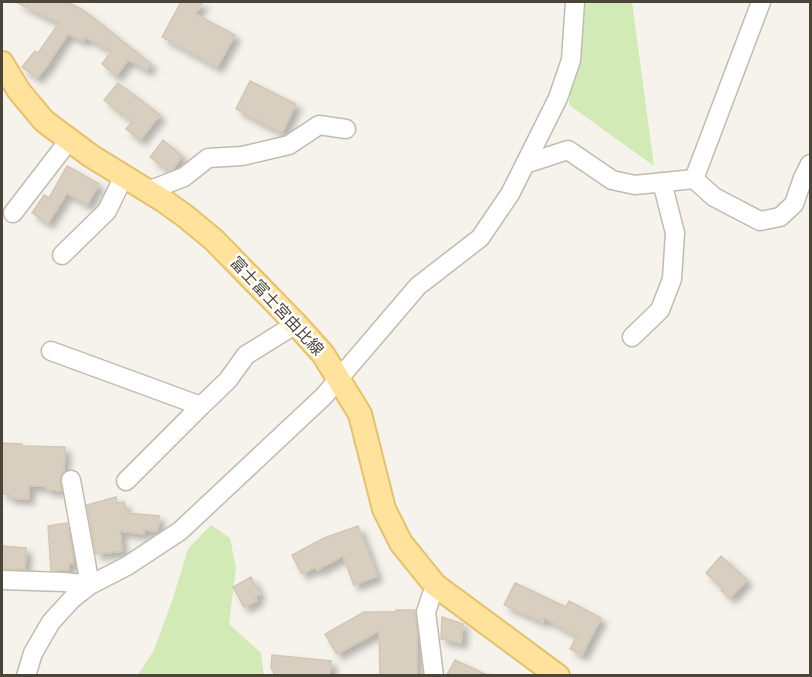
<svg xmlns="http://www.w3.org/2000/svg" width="812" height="677" font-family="'DejaVu Sans','Noto Sans JP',sans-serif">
	<defs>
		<filter id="shadow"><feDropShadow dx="5.5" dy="5.5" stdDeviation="3" flood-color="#0004"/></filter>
	</defs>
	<rect width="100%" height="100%" fill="#f6f3ec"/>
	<path fill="#d2eab5" d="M 575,2 L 632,2 L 654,166 L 569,105 Z
		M 211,525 L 230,538 L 236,568 L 229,624 L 261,653 L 264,675 L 137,676 L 154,650 L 173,598 L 188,549 Z"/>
	<path fill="#d8cfc1" stroke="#d3c7b4" stroke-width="1.5" filter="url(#shadow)" d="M 16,2 L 67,2 L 83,10 L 151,64 L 147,70 L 128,60 L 116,76 L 102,64 L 112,51 L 85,37 L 83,41 L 68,34 L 49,62 L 50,62 L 37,78 L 22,67 L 35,51 L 38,53 L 59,23 Z
		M 181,2 L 203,2 L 195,14 L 235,35 L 217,67 L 162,37 Z
		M 250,81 L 296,104 L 282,133 L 236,109 Z
		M 118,83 L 160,115 L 140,140 L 126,129 L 132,122 L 104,100 Z
		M 163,140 L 182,156 L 172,170 L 169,171 L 150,157 Z
		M 67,166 L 99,184 L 87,205 L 67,193 L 48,223 L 32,213 L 44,195 L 49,198 Z
		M 2,443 L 22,444 L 22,446 L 65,447 L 64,471 L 61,476 L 60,481 L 61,491 L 46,489 L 45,486 L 29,486 L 29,499 L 9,498 L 9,494 L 2,494 Z
		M 116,497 L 117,503 L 124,502 L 127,513 L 159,516 L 158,531 L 144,530 L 144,534 L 120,531 L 122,551 L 96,554 L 87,505 Z
		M 67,523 L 73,557 L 73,564 L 69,564 L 69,570 L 51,570 L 48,526 Z
		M 358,526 L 377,576 L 354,585 L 343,556 L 317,570 L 315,567 L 302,574 L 292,555 L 324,538 Z
		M 2,546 L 26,548 L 25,569 L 2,569 Z
		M 721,556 L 747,580 L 730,598 L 721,590 L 722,588 L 706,573 Z
		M 251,577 L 260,594 L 255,597 L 257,601 L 244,607 L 233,587 Z
		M 515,583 L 566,607 L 569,601 L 601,618 L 582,655 L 570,649 L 577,636 L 544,618 L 543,622 L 504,605 Z
		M 396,610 L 415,610 L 417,630 L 417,675 L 380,675 L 379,631 L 337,654 L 325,634 L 364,612 L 396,612 Z
		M 442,617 L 463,624 L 461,643 L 441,639 Z
		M 272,655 L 331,661 L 330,675 L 275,675 L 271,668 Z
		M 455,660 L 487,675 L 447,675 Z"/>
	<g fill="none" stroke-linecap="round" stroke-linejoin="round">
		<defs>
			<path id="minor" d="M 525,164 L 568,150 L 612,180 L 635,185 L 694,179 L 714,197 L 760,221 L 780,217 L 794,204 L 803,178 L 810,164
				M 694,179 L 761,2
				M 148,191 L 184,177 L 208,158 L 242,156 L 289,145 L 319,125 L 346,129
				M 13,213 L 70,139
				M 62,255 L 107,211 L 124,176
				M 632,337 L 660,310 L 672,279 L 675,233 L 662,182
				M 51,351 L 201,406 L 228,380 L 246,355 L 296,324
				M 126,481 L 201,406
				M 2,580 L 64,582 L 90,585 L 71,480
				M 26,676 L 33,653 L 51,622 L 72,599 L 90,585 L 127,566 L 180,531 L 324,396 L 418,286 L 480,238 L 510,194 L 558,98 L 571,60 L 575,2
				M 434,676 L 426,612 L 435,585"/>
			<path id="major" d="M 2,63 L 19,91 L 44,121 L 91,156 L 164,201 L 185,216 L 214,240 L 296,324 L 323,354 L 360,414 L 384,509 L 401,543 L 435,585 L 558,676"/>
		</defs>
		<use href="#minor" stroke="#c2bbae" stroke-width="21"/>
		<use href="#major" stroke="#e6c16a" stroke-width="26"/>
		<use href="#minor" stroke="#fff" stroke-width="18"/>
		<use href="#major" stroke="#ffe39c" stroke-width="22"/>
	</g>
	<g text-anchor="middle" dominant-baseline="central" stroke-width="5" stroke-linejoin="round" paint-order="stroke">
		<g font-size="16" fill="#4b4439" stroke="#fff">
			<text transform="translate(277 306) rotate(47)">富士富士宮由比線</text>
		</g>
	</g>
	<rect width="812" height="677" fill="none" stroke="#4b4439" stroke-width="6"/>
</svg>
